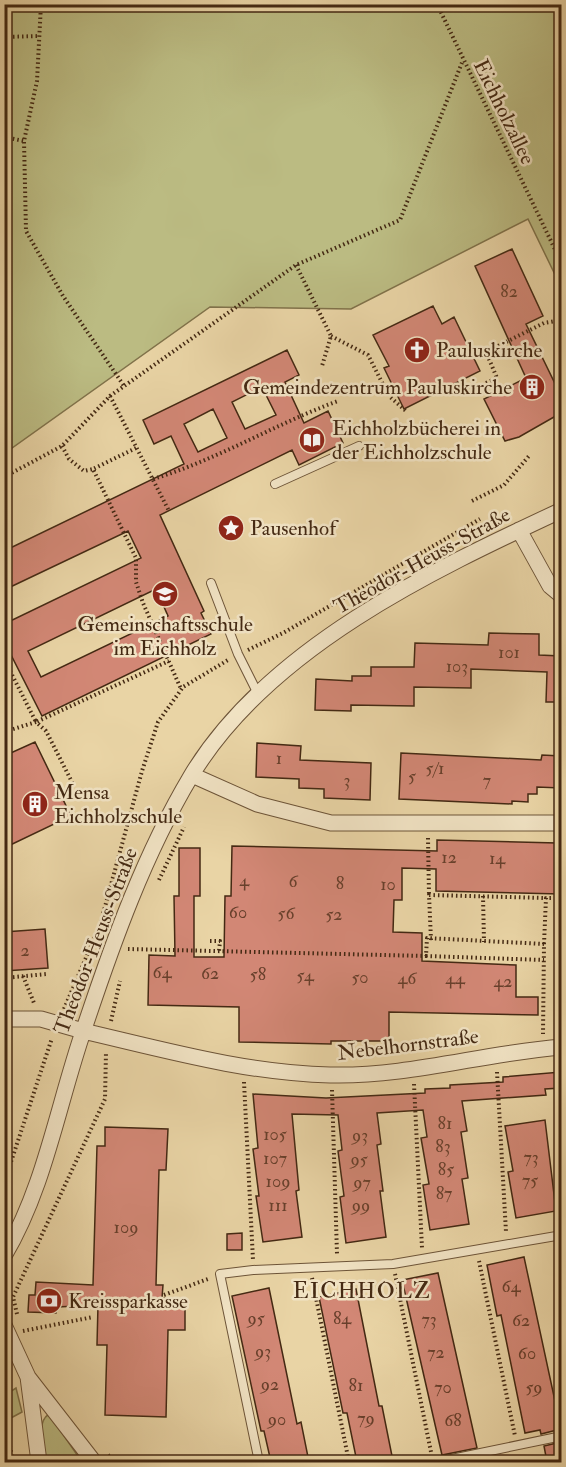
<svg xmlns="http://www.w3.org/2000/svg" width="566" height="1467" font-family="'IM FELL Double Pica',serif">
	<rect width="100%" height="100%" fill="#e9d4a5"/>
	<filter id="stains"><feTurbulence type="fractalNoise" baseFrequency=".00333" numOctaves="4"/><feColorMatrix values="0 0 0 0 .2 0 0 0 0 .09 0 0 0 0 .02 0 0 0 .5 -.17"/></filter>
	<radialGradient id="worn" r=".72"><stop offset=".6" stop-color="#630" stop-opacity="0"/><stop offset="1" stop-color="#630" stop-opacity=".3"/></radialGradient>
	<path fill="#bbbb82" stroke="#80724a" stroke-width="1.5" d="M 7,5 L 561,5 L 561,287 L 528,219 L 351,309 L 210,307 L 5,453 L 4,43 Z
		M 16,1388 L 22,1412 L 9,1419 L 5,1395 Z
		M 49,1414 L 82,1462 L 45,1462 C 43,1448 35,1423 49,1414 Z"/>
	<path fill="#d28775" stroke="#442913" stroke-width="1.5" fill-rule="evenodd" d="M 512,249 L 543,316 L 526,324 L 561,396 L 561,413 L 519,437 L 505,441 L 484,399 L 526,378 L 475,266 Z
		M 433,306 L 442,324 L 454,317 L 480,371 L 404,409 L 384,368 L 389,366 L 373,335 Z
		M 287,350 L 299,375 L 285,382 L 304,423 L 328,411 L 343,443 L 299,465 L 292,450 L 160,515 L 204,611 L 201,613 L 211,634 L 42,716 L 4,641 L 4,624 L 141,558 L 128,531 L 4,590 L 4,551 L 184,464 L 171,436 L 154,444 L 143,420 ZM 262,387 L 276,415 L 245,429 L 232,402 ZM 213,409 L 227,438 L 198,452 L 184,424 ZM 156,589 L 168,616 L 41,677 L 28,651 Z
		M 489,633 L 539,634 L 539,655 L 561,656 L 561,702 L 546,702 L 547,672 L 471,669 L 471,688 L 414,687 L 414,706 L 351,705 L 351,711 L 315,710 L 316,679 L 352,681 L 352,676 L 371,676 L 371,667 L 414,667 L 415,643 L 488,645 Z
		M 35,742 L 71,816 L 4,848 L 4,756 Z
		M 257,743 L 301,746 L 300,760 L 371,763 L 370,800 L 324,798 L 324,789 L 299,788 L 299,779 L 256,777 Z
		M 401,753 L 541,760 L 542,755 L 561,756 L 561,788 L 537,787 L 537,794 L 528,794 L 528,802 L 512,801 L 512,804 L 399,799 Z
		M 437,840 L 557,843 L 557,877 L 561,877 L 561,894 L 436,891 L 436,869 L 402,868 L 402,900 L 394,900 L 393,932 L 422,933 L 422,961 L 516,965 L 516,997 L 538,997 L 538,1015 L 389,1012 L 389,1041 L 331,1041 L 331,1044 L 239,1042 L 239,1007 L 148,1005 L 149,955 L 175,956 L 174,896 L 179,896 L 179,848 L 200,848 L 200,896 L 194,896 L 194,957 L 224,957 L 225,896 L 231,896 L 232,846 L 437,851 Z
		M 45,929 L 48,968 L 4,971 L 4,932 Z
		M 561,1072 L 561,1088 L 545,1089 L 546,1095 L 462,1101 L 467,1131 L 461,1132 L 468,1178 L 462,1179 L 469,1224 L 430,1230 L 423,1185 L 429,1184 L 421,1138 L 427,1137 L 423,1110 L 377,1113 L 381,1144 L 377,1145 L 383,1191 L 380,1191 L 386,1237 L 346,1243 L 340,1197 L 344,1196 L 338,1151 L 342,1150 L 338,1115 L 292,1114 L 299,1190 L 296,1191 L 302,1237 L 263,1242 L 256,1196 L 259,1196 L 253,1149 L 258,1148 L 253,1094 L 326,1098 L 425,1093 L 425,1089 L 450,1088 L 450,1085 L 503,1082 L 503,1077 Z
		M 545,1120 L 556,1211 L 516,1218 L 508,1172 L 513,1171 L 505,1126 Z
		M 105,1127 L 168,1129 L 166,1170 L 159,1170 L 156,1285 L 163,1285 L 162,1298 L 181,1299 L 181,1306 L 185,1306 L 185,1330 L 168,1330 L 166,1417 L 105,1415 L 107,1345 L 97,1345 L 98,1305 L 57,1307 L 56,1313 L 28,1312 L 29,1295 L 35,1295 L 36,1282 L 93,1285 L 97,1146 L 105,1146 Z
		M 242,1233 L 242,1250 L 227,1250 L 227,1234 Z
		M 524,1257 L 561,1429 L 541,1434 L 540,1430 L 525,1433 L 501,1315 L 497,1316 L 487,1265 Z
		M 438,1273 L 477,1448 L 442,1455 L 402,1280 Z
		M 269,1288 L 297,1424 L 301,1422 L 309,1462 L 271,1462 L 264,1431 L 261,1431 L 232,1296 Z
		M 356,1289 L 379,1406 L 382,1406 L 392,1456 L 362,1462 L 357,1462 L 347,1413 L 343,1413 L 319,1297 Z
		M 561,1442 L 561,1462 L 547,1462 L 544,1446 Z"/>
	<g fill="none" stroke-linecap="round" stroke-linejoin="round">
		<defs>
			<path id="service" d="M 275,484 L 359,446
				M 211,583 L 238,654 L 258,694
				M 259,1462 L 220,1274 L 253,1270 L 393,1264 L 562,1235
				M 437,1462 L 562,1436"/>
			<path id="minor" d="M 519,530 L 550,586 L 562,596
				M 192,775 L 257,804 L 331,823 L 562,823
				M 4,1019 L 41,1019 L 83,1031 C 165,1050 246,1073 330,1075 C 408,1077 484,1053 562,1047
				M 4,1256 C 45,1187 58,1104 84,1029 C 113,942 144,855 191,776 C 268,648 431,571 562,510
				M 4,1325 L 28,1377 L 94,1462
				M 28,1377 L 39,1462"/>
		</defs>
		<use href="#service" stroke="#6d5438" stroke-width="10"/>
		<use href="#minor" stroke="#6d5438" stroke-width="17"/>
		<path stroke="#442913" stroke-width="4" stroke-dasharray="1.5 3" stroke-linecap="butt" d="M 41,4 L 37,81 L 24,141 L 26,231 L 63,296 L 124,386
			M 437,4 L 562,264
			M 4,37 L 40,36
			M 4,137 L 24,141
			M 296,265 L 331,336 L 322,366
			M 557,323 L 562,331
			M 331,336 L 368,355 L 389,396 L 406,411
			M 486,383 L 497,378 L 486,352 L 544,323 L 562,320
			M 110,396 L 169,511
			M 62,446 L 69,459 L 84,471 L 93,469
			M 136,448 L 93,469 L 136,558 L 136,582 L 143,603 L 181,689
			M 4,477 L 62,446 L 110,396 L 296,265 L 400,220 L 463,60
			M 153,479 C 217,460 275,424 338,401
			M 472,501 L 504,485 L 529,456
			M 248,650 L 283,633 L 480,519
			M 4,659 L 36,722 L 169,661
			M 4,742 L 11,738 L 7,731 L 36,722 L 46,731 L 73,784
			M 428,838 L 429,895
			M 159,880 L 184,827
			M 483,896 L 484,942
			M 431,940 L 429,895 L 546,898
			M 210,941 L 220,941 L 219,951
			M 544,944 L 546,898 L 562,898
			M 128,949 L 426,956 L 427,938 L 544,944 L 543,1034
			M 426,956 L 544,960
			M 23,976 L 34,1003
			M 4,978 L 47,974
			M 64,1009 L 100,925 L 142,771 L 158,722 L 183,687 L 228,660
			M 111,1021 L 120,981
			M 497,1072 L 506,1232
			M 244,1082 L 253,1260
			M 414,1084 L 422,1248
			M 332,1090 L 337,1254
			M 4,1183 L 52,1038
			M 479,1261 L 515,1436
			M 395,1274 L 431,1452
			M 312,1278 L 349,1462
			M 164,1295 L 208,1279
			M 17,1314 L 13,1297 L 105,1099 L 106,1052
			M 23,1331 L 93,1317
			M 4,1415 L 13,1462
			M 108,1455 L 117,1462"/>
		<use href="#service" stroke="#f1e3c4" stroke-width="8"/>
		<use href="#minor" stroke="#f1e3c4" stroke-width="15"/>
	</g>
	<defs>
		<symbol id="church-disc" viewBox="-11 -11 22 22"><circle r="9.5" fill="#8f2418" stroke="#f1e3c4"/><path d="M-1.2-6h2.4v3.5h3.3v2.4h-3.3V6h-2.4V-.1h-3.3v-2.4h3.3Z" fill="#fff"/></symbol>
		<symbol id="building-disc" viewBox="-11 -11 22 22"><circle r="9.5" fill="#8f2418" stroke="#f1e3c4"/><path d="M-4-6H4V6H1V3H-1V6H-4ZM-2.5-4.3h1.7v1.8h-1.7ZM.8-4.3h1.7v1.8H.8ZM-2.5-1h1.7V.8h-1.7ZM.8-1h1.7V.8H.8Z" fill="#fff"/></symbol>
		<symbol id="library-disc" viewBox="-11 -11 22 22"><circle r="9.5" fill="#8f2418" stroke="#f1e3c4"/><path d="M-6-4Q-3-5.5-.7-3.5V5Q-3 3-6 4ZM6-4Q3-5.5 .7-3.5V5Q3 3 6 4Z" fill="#fff"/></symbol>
		<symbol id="sight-disc" viewBox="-11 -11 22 22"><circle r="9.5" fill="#8f2418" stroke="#f1e3c4"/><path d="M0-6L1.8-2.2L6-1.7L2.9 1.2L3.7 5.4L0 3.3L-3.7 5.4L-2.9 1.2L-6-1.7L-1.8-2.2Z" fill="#fff"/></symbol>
		<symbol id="school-disc" viewBox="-11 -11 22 22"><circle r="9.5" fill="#8f2418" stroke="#f1e3c4"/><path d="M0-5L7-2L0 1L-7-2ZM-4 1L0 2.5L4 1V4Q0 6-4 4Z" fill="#fff"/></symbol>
		<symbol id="bank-disc" viewBox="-11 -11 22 22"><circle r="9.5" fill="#8f2418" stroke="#f1e3c4"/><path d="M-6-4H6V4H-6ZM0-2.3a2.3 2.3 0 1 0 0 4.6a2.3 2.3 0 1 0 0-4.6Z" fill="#fff"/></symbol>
	</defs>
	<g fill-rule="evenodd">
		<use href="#church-disc" x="402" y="335" width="30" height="30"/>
		<use href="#building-disc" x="517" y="372" width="30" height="30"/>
		<use href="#library-disc" x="297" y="425" width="30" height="30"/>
		<use href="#sight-disc" x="216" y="513" width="30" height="30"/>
		<use href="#school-disc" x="150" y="579" width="30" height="30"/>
		<use href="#building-disc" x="20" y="789" width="30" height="30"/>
		<use href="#bank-disc" x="34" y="1286" width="30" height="30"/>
	</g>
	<g text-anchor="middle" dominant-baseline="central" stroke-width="5" stroke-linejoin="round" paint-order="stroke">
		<g font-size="18" fill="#68402c">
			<text x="509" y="291">82</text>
			<text x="509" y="652">101</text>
			<text x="457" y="666">103</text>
			<text x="279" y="758">1</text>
			<text x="435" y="768">5/1</text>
			<text x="412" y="776">5</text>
			<text x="347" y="780">3</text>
			<text x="487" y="780">7</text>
			<text x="449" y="857">12</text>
			<text x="497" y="858">14</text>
			<text x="244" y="880">4</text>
			<text x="293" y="881">6</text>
			<text x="340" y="883">8</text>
			<text x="388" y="884">10</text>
			<text x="238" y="912">60</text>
			<text x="286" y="913">56</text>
			<text x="334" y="914">52</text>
			<text x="25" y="950">2</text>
			<text x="162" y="972">64</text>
			<text x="210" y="973">62</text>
			<text x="258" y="974">58</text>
			<text x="305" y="975">54</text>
			<text x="360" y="977">50</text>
			<text x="407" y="978">46</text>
			<text x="455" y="978">44</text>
			<text x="503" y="981">42</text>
			<text x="445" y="1123">81</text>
			<text x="275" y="1134">105</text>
			<text x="360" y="1135">93</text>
			<text x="443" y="1146">83</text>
			<text x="531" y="1157">73</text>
			<text x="275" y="1158">107</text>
			<text x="359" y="1159">95</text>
			<text x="446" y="1169">85</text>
			<text x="530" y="1180">75</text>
			<text x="278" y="1181">109</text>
			<text x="362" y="1182">97</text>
			<text x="444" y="1193">87</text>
			<text x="278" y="1205">111</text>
			<text x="361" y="1205">99</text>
			<text x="126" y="1227">109</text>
			<text x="511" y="1286">64</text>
			<text x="256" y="1318">95</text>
			<text x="342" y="1318">84</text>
			<text x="429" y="1319">73</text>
			<text x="521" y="1320">62</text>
			<text x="263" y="1351">93</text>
			<text x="436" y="1352">72</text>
			<text x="527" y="1353">60</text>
			<text x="270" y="1384">92</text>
			<text x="356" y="1385">81</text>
			<text x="443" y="1387">70</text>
			<text x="534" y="1387">59</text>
			<text x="366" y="1418">79</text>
			<text x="277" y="1419">90</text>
			<text x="453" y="1420">68</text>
		</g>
		<g font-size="21" fill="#442913" stroke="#f1e3c4">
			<text transform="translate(504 112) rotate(64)">Eichholzallee</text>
			<text transform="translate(422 561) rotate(-29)">Theodor-Heuss-Straße</text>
			<text transform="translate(96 941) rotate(-69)">Theodor-Heuss-Straße</text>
			<text transform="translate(408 1045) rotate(-7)">Nebelhornstraße</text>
		</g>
		<g font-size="21" fill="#442913" stroke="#f1e3c4" text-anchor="start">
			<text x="436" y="350">Pauluskirche</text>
			<text x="512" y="387" text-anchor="end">Gemeindezentrum Pauluskirche</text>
			<text x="332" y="428">Eichholzbücherei in<tspan x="332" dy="24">der Eichholzschule</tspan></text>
			<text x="250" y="528">Pausenhof</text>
			<text x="165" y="624" text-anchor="middle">Gemeinschaftsschule<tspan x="165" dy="24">im Eichholz</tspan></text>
			<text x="54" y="792">Mensa<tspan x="54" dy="24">Eichholzschule</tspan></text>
			<text x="68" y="1301">Kreissparkasse</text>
		</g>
		<g font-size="22" letter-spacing="1.5" fill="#442913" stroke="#f1e3c4">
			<text x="362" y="1291">EICHHOLZ</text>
		</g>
	</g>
	<rect width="566" height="1467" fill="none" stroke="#e9d4a5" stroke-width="24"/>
	<rect x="6" y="6" width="554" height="1455" fill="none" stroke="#442913" stroke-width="3"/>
	<rect x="12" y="12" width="542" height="1443" fill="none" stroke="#442913" stroke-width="1.5"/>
	<rect width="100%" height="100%" filter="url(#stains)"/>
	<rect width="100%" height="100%" fill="url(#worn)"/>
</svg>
